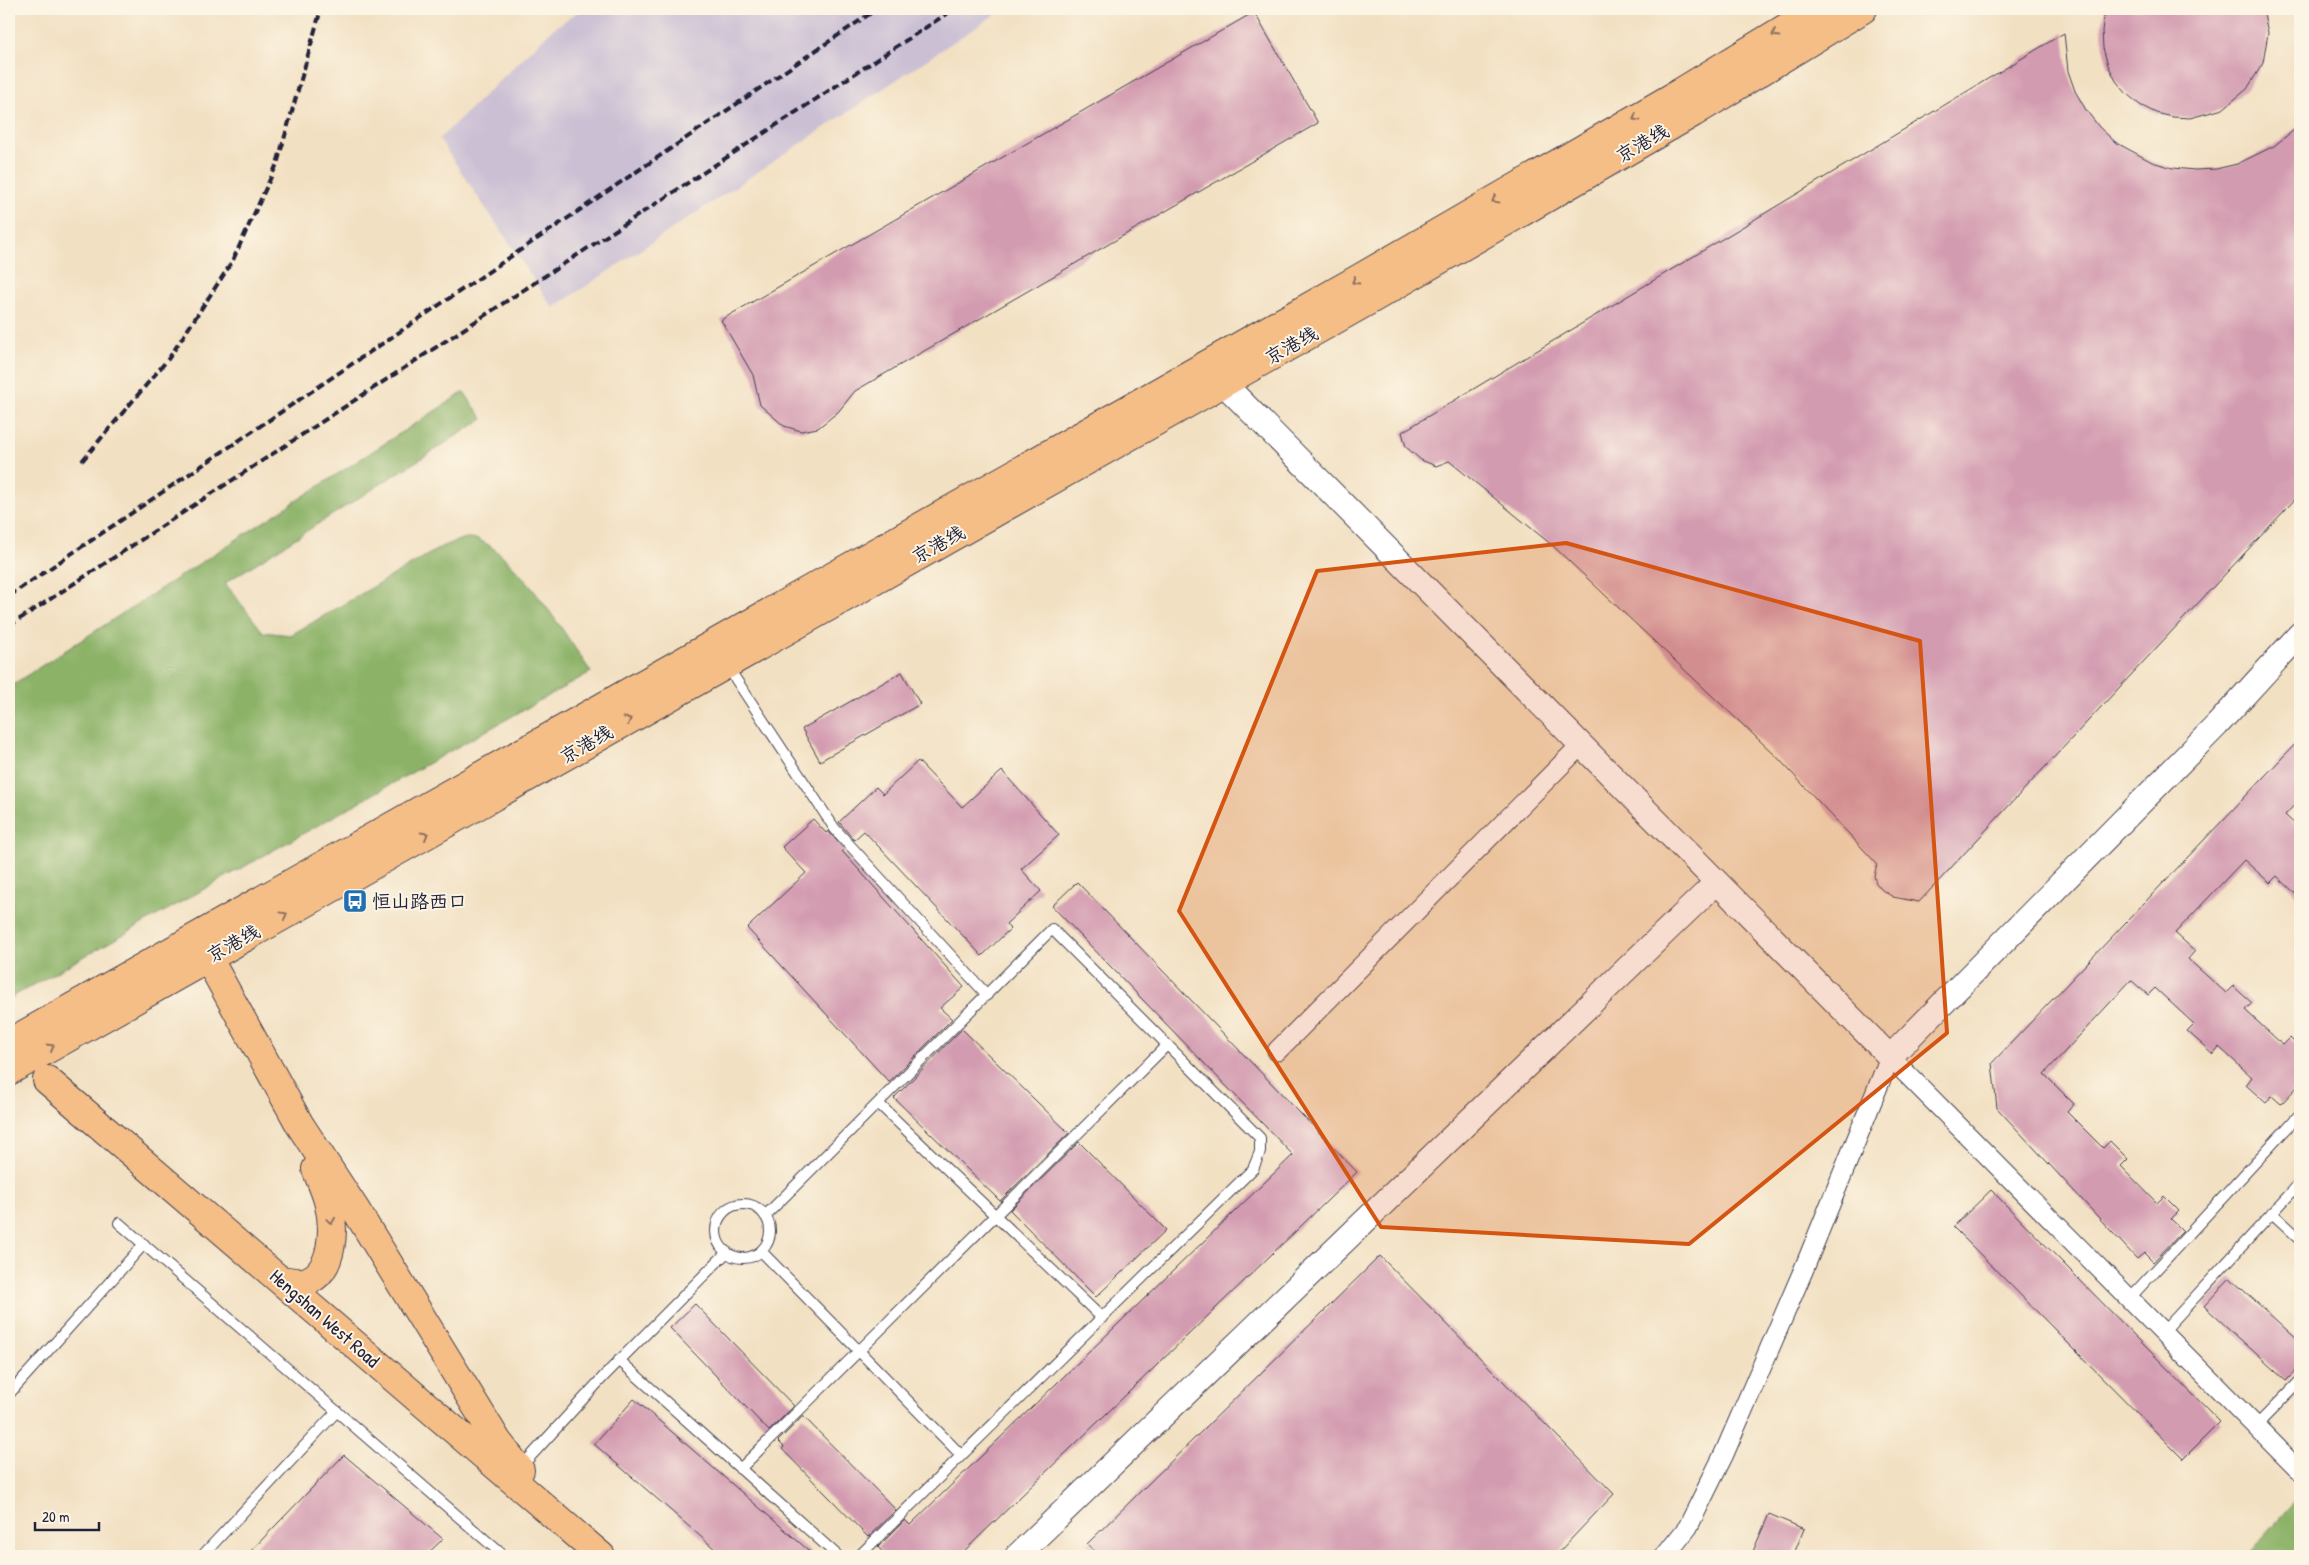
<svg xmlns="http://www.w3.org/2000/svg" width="2309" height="1565" font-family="'Patrick Hand','LXGW WenKai TC',sans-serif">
	<rect width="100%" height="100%" fill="#fcf5e5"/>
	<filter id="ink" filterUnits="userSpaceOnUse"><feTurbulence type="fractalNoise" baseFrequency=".02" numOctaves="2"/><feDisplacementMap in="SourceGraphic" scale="10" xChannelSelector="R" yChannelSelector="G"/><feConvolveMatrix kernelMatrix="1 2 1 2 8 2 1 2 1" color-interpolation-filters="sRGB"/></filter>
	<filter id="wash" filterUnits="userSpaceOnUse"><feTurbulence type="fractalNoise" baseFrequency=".0096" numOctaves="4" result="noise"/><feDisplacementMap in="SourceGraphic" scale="20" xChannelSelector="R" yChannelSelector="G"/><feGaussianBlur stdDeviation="1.12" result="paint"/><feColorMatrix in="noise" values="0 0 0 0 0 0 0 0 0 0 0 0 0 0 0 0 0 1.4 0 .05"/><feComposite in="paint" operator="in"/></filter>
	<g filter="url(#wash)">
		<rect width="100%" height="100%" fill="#f2e0c2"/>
		<path fill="#cbbfd4" d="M 582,9 L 1003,9 L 553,308 L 439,139 L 553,29 Z"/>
		<path fill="#8cb268" stroke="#576a52" d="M 464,392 L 483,419 L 225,583 L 263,632 L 291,635 L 443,546 C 451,544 461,538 469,538 C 507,538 570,642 591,672 L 12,997 L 9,994 L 9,687 Z
			M 2300,1496 L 2300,1556 L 2246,1556 Z"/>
		<g id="blocks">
			<path fill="#d39bb0" d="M 2105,9 L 2263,9 L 2268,33 L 2263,63 L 2247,89 L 2223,109 L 2190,118 L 2173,117 L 2156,113 L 2140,105 L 2127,94 L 2116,81 L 2108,65 L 2103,48 L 2102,31 Z
				M 1254,12 L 1318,123 L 855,391 L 838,412 L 818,428 L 801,431 L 784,426 L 760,405 L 753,375 L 721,320 Z
				M 2064,33 L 2068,71 L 2075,91 L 2086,110 L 2099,127 L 2115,142 L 2152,162 L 2173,168 L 2195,170 L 2216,169 L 2237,164 L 2274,146 L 2300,125 L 2300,494 L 1919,902 L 1893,897 L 1882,890 L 1876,883 L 1874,876 L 1877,864 L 1776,756 L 1553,546 L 1449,461 L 1436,466 L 1421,460 L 1406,447 L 1402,432 Z
				M 902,672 L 920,704 L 820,761 L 802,729 Z
				M 2300,739 L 2300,799 L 2285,815 L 2300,829 L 2300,898 L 2277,876 L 2270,883 L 2244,860 L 2175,933 L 2195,951 L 2188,959 L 2226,993 L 2233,986 L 2252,1003 L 2245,1010 L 2283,1045 L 2290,1038 L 2300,1048 L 2300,1084 L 2281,1104 L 2272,1096 L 2266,1103 L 2246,1085 L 2252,1077 L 2219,1047 L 2213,1054 L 2187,1031 L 2194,1024 L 2155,988 L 2148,995 L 2131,980 L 2044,1074 L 2074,1104 L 2067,1112 L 2103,1148 L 2110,1141 L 2128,1159 L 2121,1166 L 2157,1203 L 2164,1196 L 2179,1211 L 2171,1219 L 2183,1231 L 2153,1262 L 2144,1253 L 2137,1259 L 1997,1108 L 1992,1063 Z
				M 918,761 L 962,807 L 1002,771 L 1059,835 L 1021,869 L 1041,891 L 1006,924 L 1010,929 L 982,956 L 864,831 L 854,840 L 839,822 L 876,787 L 883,794 Z
				M 813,819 L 826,833 L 828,831 L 844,849 L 842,851 L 964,987 L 940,1008 L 952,1019 L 889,1082 L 747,928 L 806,873 L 782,847 Z
				M 1077,882 L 1357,1172 L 959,1556 L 886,1556 L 878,1547 L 905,1520 L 910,1525 L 1293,1155 L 1052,906 Z
				M 962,1029 L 1069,1133 L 1000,1201 L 894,1098 Z
				M 1079,1142 L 1166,1230 L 1096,1297 L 1010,1210 Z
				M 1991,1190 L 2220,1422 L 2183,1459 L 1953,1227 Z
				M 1380,1256 L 1614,1494 L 1555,1556 L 1100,1556 L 1087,1544 Z
				M 2230,1278 L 2300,1342 L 2300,1366 L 2286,1381 L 2204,1306 Z
				M 695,1304 L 794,1406 L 769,1431 L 670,1328 Z
				M 634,1399 L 815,1556 L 723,1556 L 594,1444 Z
				M 803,1416 L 896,1510 L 868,1537 L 782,1449 L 784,1447 L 778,1441 Z
				M 344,1455 L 443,1539 L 425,1556 L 246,1556 Z
				M 1769,1514 L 1804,1529 L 1793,1556 L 1751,1556 Z"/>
		</g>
	</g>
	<g filter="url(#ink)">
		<use href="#blocks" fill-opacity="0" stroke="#413e4f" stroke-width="1"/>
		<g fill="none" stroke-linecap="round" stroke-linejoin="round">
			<defs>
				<path id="service" d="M 727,666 L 835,829 L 987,995
					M 878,1103 L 1102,1318
					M716 1231a27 27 0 1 1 54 0a27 27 0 1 1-54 0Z
					M 2272,1213 L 2300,1239
					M 765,1216 L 1052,929 L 1260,1138 L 1260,1152 L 1253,1169 L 859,1556
					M 119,1223 L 504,1556
					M 761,1251 L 961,1455
					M 2129,1299 L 2300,1114
					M 2162,1333 L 2300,1183
					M 619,1360 L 838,1556
					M 9,1394 L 144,1244
					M 2256,1426 L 2300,1381
					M 520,1468 L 605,1375 L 727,1252
					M 740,1469 L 1167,1045
					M 202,1556 L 337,1411"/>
				<path id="minor" d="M 1277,1051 L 1581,745
					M 1665,1556 L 1688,1527 L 1724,1454 L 1803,1271 L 1890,1057 L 2298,1469"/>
				<path id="tertiary" d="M 1223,383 L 1890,1057 L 2217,725 L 2300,634
					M 1017,1556 L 1717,882"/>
				<path id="primary" d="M 208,958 L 300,1125 L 357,1212 L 498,1442 L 520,1470
					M 47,1080 L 601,1556
					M 281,1280 C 288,1281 297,1283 304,1282 C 335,1274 335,1226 328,1201 C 325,1190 320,1179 316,1169"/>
				<path id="trunk" d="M 9,1043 L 1358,279 L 1681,92 L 1817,9
					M 9,1071 L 1370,300 L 1693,113 L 1863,9"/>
			</defs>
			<use href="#service" stroke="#413e4f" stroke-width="12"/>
			<use href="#minor" stroke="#413e4f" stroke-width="21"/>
			<use href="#tertiary" stroke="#413e4f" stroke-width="26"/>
			<use href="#primary" stroke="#413e4f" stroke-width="30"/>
			<use href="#trunk" stroke="#413e4f" stroke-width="30"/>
			<use href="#service" stroke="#fff" stroke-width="10"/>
			<use href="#minor" stroke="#fff" stroke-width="19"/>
			<use href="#tertiary" stroke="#fff" stroke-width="24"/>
			<use href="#primary" stroke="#f6be87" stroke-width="28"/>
			<use href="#trunk" stroke="#f6be87" stroke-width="28"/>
			<path stroke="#22223b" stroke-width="4" stroke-dasharray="8 4" stroke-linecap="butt" d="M 82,461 L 169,358 L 232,262 L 277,164 L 321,9
				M 9,596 L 877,9
				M 9,626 L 954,9"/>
		</g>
		<defs><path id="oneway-chevron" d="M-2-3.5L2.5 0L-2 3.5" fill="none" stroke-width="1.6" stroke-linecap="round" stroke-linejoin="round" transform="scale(1.25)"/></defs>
		<g stroke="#8c7061">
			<use href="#oneway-chevron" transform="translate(1775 34) rotate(149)"/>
			<use href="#oneway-chevron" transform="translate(1636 118) rotate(150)"/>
			<use href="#oneway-chevron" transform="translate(1495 200) rotate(150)"/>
			<use href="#oneway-chevron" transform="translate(1355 281) rotate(150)"/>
			<use href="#oneway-chevron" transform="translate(628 720) rotate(-30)"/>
			<use href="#oneway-chevron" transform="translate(425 835) rotate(-30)"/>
			<use href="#oneway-chevron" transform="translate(284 915) rotate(-29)"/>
			<use href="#oneway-chevron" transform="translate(51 1047) rotate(-30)"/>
			<use href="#oneway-chevron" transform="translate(331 1221) rotate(82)"/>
		</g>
	</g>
	<path fill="#d45411" fill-opacity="0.2" stroke="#d45411" stroke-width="4" stroke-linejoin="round" d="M 1566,543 L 1920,641 L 1947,1033 L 1689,1244 L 1381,1227 L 1179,911 L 1317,571 Z"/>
	<defs>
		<symbol id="bus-square" viewBox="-11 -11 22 22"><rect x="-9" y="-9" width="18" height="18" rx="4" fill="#1f6fb2" stroke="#fcf5e5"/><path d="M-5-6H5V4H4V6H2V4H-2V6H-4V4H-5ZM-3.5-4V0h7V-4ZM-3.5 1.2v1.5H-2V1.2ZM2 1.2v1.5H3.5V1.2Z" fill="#fff"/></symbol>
	</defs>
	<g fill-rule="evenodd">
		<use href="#bus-square" x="341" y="887" width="28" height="28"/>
	</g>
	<g text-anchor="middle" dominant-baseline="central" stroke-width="4" stroke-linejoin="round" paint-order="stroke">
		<g font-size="19" fill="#22223b" stroke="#fcf5e5">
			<text transform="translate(1642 143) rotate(-30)">京港线</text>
			<text transform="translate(1291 345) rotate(-29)">京港线</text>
			<text transform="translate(938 544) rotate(-29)">京港线</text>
			<text transform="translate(586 744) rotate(-30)">京港线</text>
			<text transform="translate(233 943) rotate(-29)">京港线</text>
			<text transform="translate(325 1318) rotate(41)">Hengshan West Road</text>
		</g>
		<g font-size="19" fill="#22223b" stroke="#fcf5e5" text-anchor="start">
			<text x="372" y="901">恒山路西口</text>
		</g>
	</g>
	<rect width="2309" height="1565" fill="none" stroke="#fcf5e5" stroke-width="30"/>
	<path d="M35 1522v8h64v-8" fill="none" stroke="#22223b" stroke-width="2.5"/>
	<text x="42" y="1522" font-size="15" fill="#22223b" stroke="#fcf5e5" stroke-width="4" paint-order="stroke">20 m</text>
</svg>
